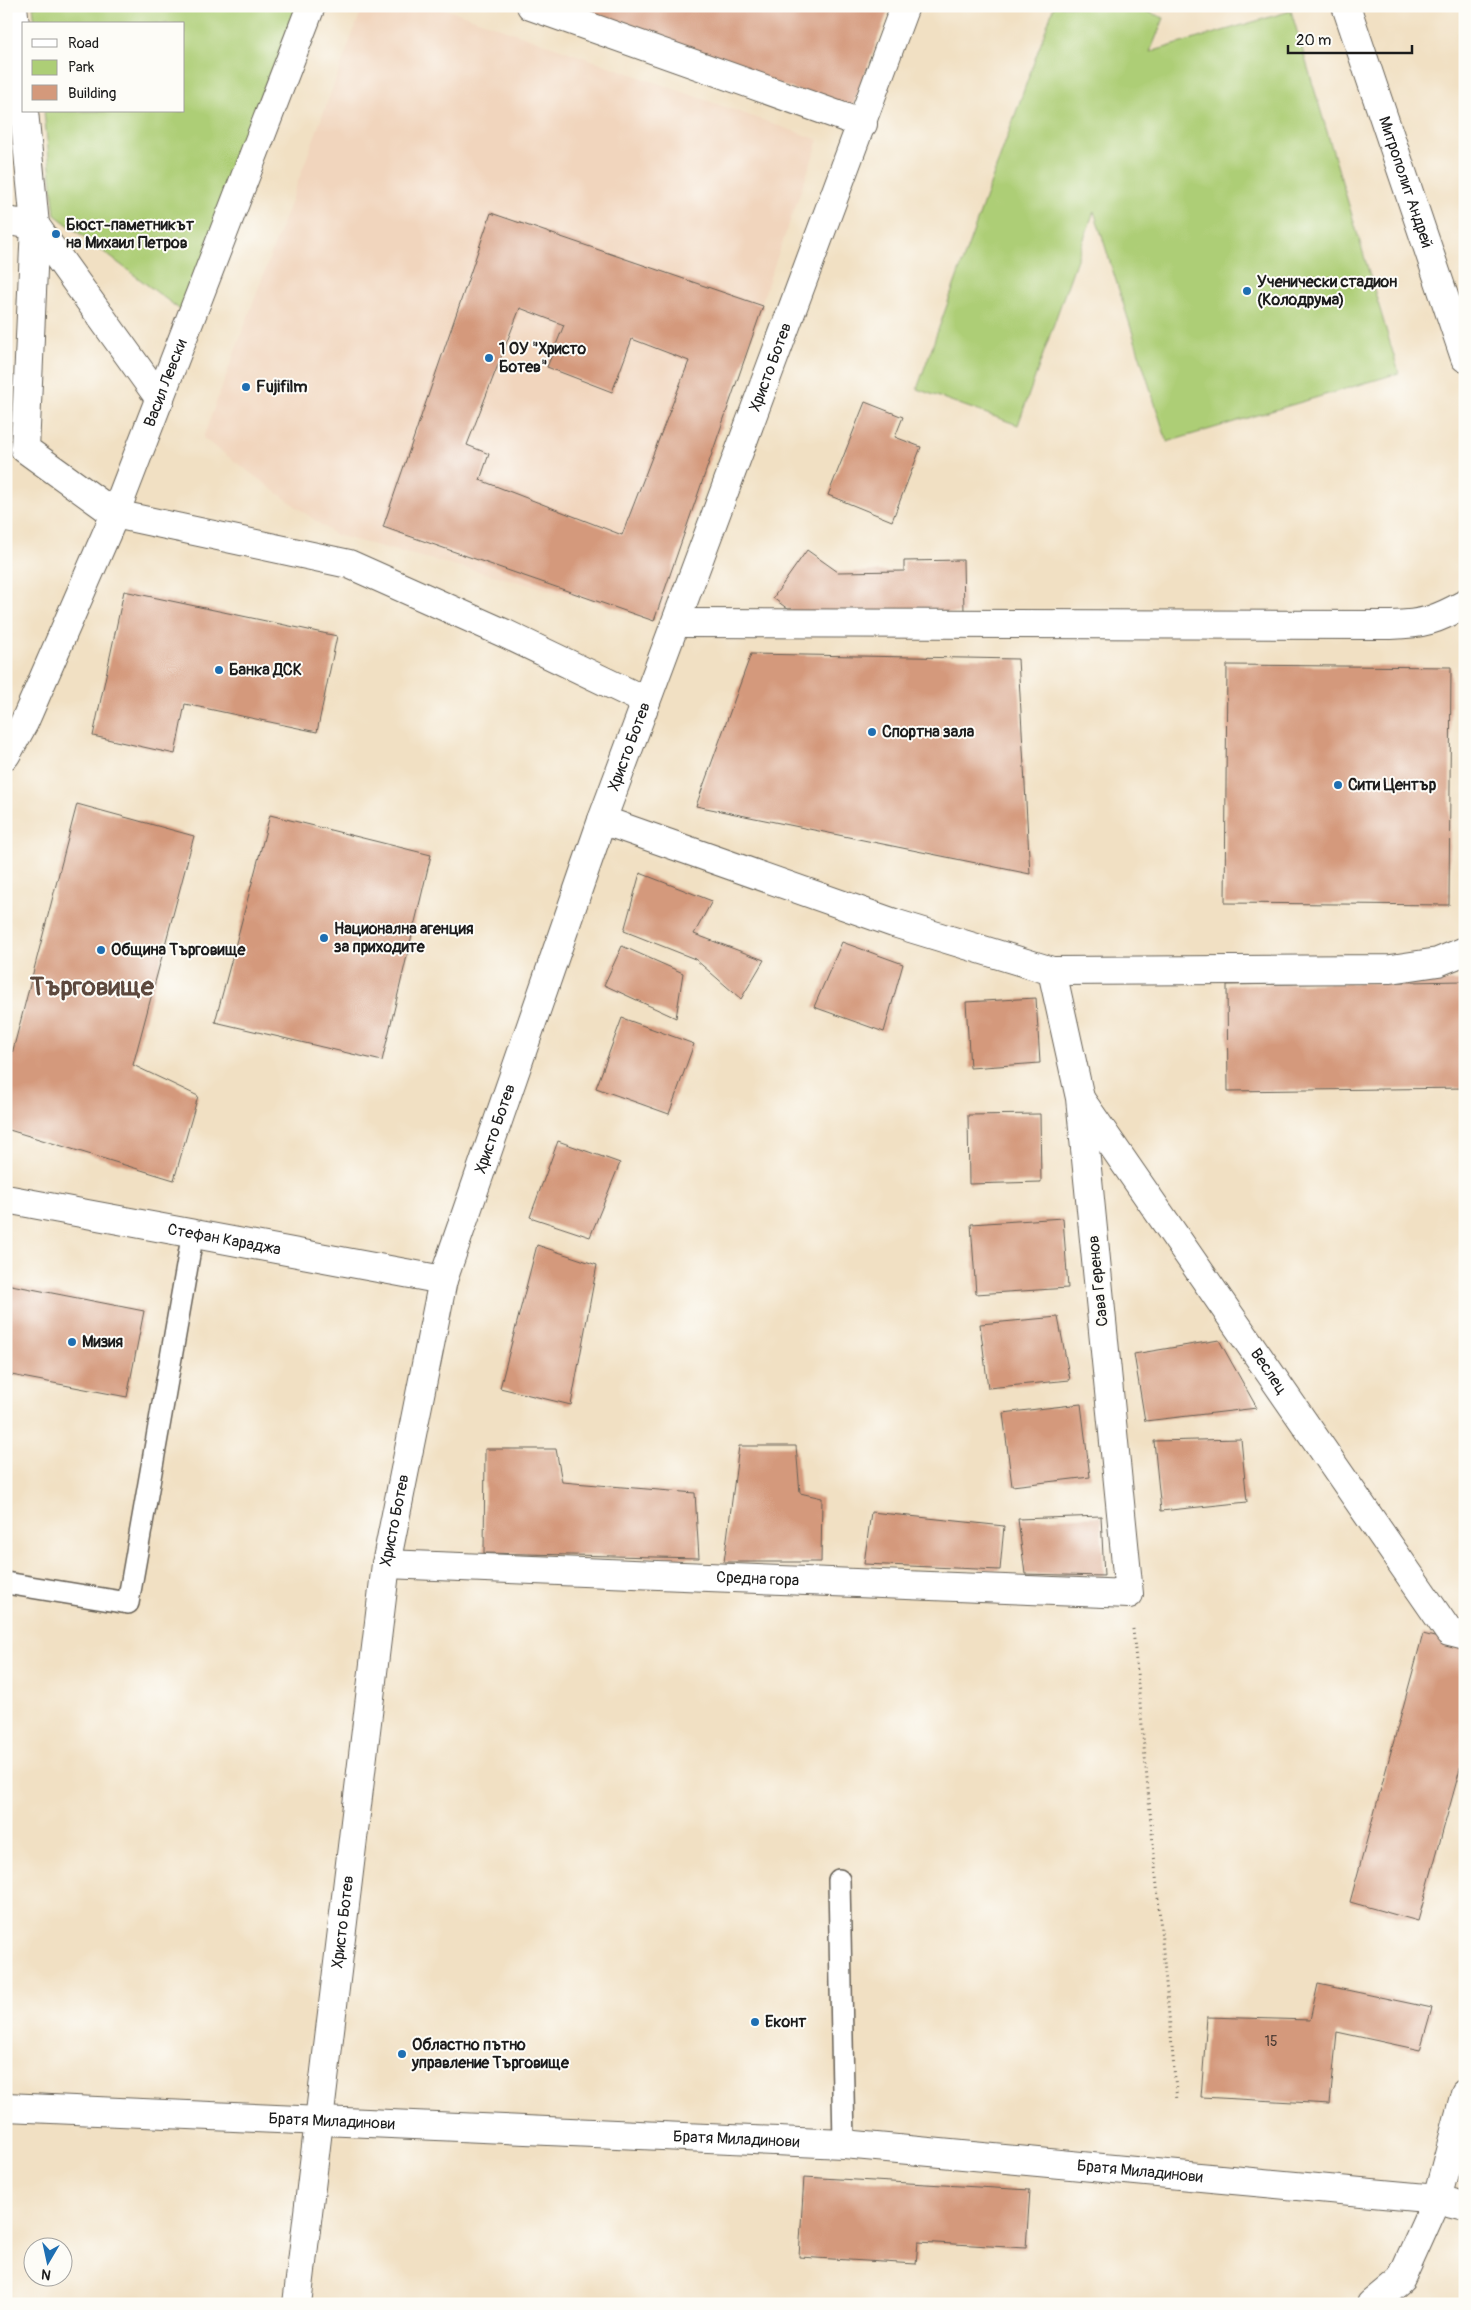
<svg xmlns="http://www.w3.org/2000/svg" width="1471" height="2310" font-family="Pangolin,sans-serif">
	<rect width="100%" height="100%" fill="#fdfcf7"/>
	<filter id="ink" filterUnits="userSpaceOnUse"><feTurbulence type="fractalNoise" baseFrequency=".02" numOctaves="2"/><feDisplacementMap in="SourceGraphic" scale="10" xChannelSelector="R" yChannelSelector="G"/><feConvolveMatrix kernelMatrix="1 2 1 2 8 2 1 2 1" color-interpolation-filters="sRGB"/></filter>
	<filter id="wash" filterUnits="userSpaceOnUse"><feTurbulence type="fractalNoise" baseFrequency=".0096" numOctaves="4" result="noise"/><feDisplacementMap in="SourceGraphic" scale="20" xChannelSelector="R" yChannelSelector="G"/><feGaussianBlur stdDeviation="1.12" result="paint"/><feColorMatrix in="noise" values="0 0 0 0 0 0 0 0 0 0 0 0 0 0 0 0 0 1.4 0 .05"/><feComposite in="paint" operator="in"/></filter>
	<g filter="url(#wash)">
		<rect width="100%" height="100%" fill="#f1e0c3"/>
		<path fill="#f1d5bd" d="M 363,6 L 438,6 L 819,140 L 770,277 L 661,618 L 335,535 L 203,438 Z"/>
		<path fill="#adce76" stroke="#647549" d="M 33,6 L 297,6 L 191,318 L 55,215 L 44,111 L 184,111 L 184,24 L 35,24 Z
			M 1054,6 L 1132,6 L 1164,18 L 1150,52 L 1291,11 L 1399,373 L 1167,442 L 1094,211 L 1018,425 L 917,389 Z"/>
		<g id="blocks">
			<path fill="#d4997b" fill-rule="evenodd" d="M 572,6 L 890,6 L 851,111 Z
				M 491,213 L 763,306 L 654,621 L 383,527 ZM 520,308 L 564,325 L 547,367 L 612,392 L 632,339 L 689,361 L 622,535 L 480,480 L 489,454 L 467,445 Z
				M 865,402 L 903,417 L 895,437 L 921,447 L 892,521 L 828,495 Z
				M 807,550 L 838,572 L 904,571 L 904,561 L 963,560 L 964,613 L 796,615 L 773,598 Z
				M 124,591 L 337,636 L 317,732 L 185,704 L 175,754 L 93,736 Z
				M 751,654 L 1018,659 L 1030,874 L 696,806 Z
				M 1227,665 L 1451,667 L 1449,905 L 1225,903 Z
				M 77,804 L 194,836 L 133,1065 L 198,1096 L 174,1180 L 6,1129 L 6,1077 Z
				M 270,815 L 431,855 L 382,1061 L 215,1022 Z
				M 640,873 L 712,901 L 694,934 L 764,960 L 741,999 L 695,959 L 624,931 Z
				M 842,942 L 903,964 L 884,1032 L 814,1007 Z
				M 622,946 L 683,973 L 676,1018 L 604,985 Z
				M 1465,981 L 1465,1088 L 1228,1091 L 1227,985 Z
				M 1036,998 L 1040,1063 L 970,1068 L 966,1002 Z
				M 622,1018 L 694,1044 L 669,1114 L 596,1088 Z
				M 1040,1114 L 1041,1182 L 969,1184 L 968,1115 Z
				M 558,1141 L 620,1163 L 590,1237 L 530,1217 Z
				M 1063,1218 L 1068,1288 L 976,1294 L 971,1224 Z
				M 537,1245 L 597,1265 L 571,1405 L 500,1388 Z
				M 6,1284 L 144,1311 L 127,1397 L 6,1374 Z
				M 1058,1317 L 1070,1380 L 988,1388 L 980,1324 Z
				M 1219,1340 L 1257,1408 L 1145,1421 L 1134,1354 Z
				M 1081,1404 L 1090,1477 L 1012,1486 L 1003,1413 Z
				M 1241,1439 L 1247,1502 L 1161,1511 L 1154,1441 Z
				M 739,1446 L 796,1446 L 800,1493 L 822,1498 L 821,1562 L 724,1562 Z
				M 485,1449 L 556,1449 L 562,1482 L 695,1493 L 699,1558 L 484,1553 Z
				M 871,1512 L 1004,1526 L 1000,1570 L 864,1564 Z
				M 1101,1516 L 1104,1576 L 1025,1574 L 1018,1519 Z
				M 1423,1634 L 1465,1645 L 1465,1751 L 1418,1921 L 1350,1902 Z
				M 1318,1984 L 1432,2008 L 1420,2050 L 1337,2032 L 1330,2104 L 1201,2097 L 1207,2017 L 1310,2020 Z
				M 804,2177 L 1030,2190 L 1026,2248 L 918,2242 L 916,2264 L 799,2257 Z"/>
		</g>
	</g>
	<g filter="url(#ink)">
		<use href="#blocks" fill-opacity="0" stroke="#676156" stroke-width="1"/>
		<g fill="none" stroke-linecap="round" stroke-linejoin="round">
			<defs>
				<path id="lane" d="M 6,1583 L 128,1603 L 193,1232
					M 839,1880 L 844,2144"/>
				<g id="street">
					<path d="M 13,6 L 24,111"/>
					<path d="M 531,6 L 863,124"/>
					<path d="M 6,221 L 35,225 L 24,111"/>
					<path d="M 35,225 L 25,449 L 115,514 L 349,564 L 506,634 L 646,701"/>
					<path d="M 35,225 L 160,399"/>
					<path d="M 677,623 L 1391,625 C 1424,624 1436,620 1465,604"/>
					<path id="s1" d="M 6,755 L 24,723 L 115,514 L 311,6"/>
					<path d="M 602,820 L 894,923 L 1052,971 L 1391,969 L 1438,962 L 1465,951"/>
					<path id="s2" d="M 1081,1100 L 1449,1632 L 1465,1636"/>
					<path id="s3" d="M 6,1199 L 443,1280"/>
					<path id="s4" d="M 386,1564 L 1129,1594 L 1080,1098 L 1052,971"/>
					<path id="s5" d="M 6,2107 L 844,2144 L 1437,2199 L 1465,2206"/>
					<path id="s6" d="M 297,2304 L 386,1564 L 443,1280 L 602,820 L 905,6"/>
					<path d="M 1371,2304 L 1401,2279 L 1437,2199 L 1465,2093"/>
				</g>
				<g id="secondary">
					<path id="s7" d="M 1346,6 L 1465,358"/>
				</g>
			</defs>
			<use href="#lane" stroke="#676156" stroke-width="24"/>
			<use href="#street" stroke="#676156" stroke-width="30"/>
			<use href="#secondary" stroke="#676156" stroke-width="30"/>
			<path stroke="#676156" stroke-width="3" stroke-dasharray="1 4" stroke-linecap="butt" d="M 1133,1629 L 1177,2101"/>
			<use href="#lane" stroke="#fff" stroke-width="21"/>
			<use href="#street" stroke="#fff" stroke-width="28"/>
			<use href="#secondary" stroke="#fff" stroke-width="28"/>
		</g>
	</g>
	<g fill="#1f6fb2" stroke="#fdfcf7" stroke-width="2">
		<circle cx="56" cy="234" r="5"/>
		<circle cx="1247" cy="291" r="5"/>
		<circle cx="489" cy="358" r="5"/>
		<circle cx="246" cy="387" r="5"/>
		<circle cx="219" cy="670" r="5"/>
		<circle cx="872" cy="732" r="5"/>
		<circle cx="1338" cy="785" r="5"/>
		<circle cx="324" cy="938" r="5"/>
		<circle cx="101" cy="950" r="5"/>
		<circle cx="72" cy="1342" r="5"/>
		<circle cx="755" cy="2022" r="5"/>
		<circle cx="402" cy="2054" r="5"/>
	</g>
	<g text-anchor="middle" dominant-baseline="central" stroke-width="4" stroke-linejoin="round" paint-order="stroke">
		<g font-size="14" fill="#4a3b34">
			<text x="1271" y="2041">15</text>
		</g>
		<g font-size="16" fill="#1c1c1c" stroke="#fdfcf7">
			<text stroke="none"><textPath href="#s7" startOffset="186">Митрополит Андрей</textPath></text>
			<text stroke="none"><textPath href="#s6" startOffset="2005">Христо Ботев</textPath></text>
			<text stroke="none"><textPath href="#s1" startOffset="405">Васил Левски</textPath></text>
			<text stroke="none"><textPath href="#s6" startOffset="1600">Христо Ботев</textPath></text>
			<text stroke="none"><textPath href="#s6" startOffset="1195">Христо Ботев</textPath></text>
			<text stroke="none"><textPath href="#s3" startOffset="222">Стефан Караджа</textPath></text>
			<text transform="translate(1098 1281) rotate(-96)">Сава Геренов</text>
			<text stroke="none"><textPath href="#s2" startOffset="330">Веслец</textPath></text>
			<text stroke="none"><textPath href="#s6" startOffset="790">Христо Ботев</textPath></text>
			<text stroke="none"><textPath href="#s4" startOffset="372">Средна гора</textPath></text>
			<text stroke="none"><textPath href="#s6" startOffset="385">Христо Ботев</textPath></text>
			<text stroke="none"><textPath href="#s5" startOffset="326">Братя Миладинови</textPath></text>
			<text stroke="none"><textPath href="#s5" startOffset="731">Братя Миладинови</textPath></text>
			<text stroke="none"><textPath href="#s5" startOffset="1136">Братя Миладинови</textPath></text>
		</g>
		<g font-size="16" font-weight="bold" fill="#1c1c1c" stroke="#fdfcf7" text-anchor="start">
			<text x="66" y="225">Бюст-паметникът<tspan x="66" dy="18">на Михаил Петров</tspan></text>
			<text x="1257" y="282">Ученически стадион<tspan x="1257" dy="18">(Колодрума)</tspan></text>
			<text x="499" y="349">1 ОУ "Христо<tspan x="499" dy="18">Ботев"</tspan></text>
			<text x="256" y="387">Fujifilm</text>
			<text x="229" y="670">Банка ДСК</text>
			<text x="882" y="732">Спортна зала</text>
			<text x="1348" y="785">Сити Център</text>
			<text x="334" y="929">Национална агенция<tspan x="334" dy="18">за приходите</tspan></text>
			<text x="111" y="950">Община Търговище</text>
			<text x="82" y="1342">Мизия</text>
			<text x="765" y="2022">Еконт</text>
			<text x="412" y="2045">Областно пътно<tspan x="412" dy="18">управление Търговище</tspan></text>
		</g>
		<g font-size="26" font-weight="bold" fill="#5c483d" stroke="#fdfcf7">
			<text x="92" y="987">Търговище</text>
		</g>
	</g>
	<rect width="1471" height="2310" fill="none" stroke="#fdfcf7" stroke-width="25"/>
	<rect x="22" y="22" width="162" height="90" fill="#fdfcf7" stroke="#a3a29f"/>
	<rect x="32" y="39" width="25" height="8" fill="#ffffff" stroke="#a3a29f"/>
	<text x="68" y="48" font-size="15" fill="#1c1c1c">Road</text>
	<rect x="32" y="60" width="25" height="15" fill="#adce76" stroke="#a3a29f"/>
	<text x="68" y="72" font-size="15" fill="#1c1c1c">Park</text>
	<rect x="32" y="85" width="25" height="15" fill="#d4997b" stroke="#a3a29f"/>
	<text x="68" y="98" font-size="15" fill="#1c1c1c">Building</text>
	<g transform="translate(48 2262) rotate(189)"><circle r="24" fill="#fdfcf7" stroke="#a3a29f"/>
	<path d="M0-4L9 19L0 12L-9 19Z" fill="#1f6fb2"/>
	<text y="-8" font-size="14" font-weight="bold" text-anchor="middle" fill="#1c1c1c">N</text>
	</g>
	<path d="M1288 45v8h124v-8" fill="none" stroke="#1c1c1c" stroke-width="2.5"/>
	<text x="1296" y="45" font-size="15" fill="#1c1c1c" stroke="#fdfcf7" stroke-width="4" paint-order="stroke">20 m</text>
</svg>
